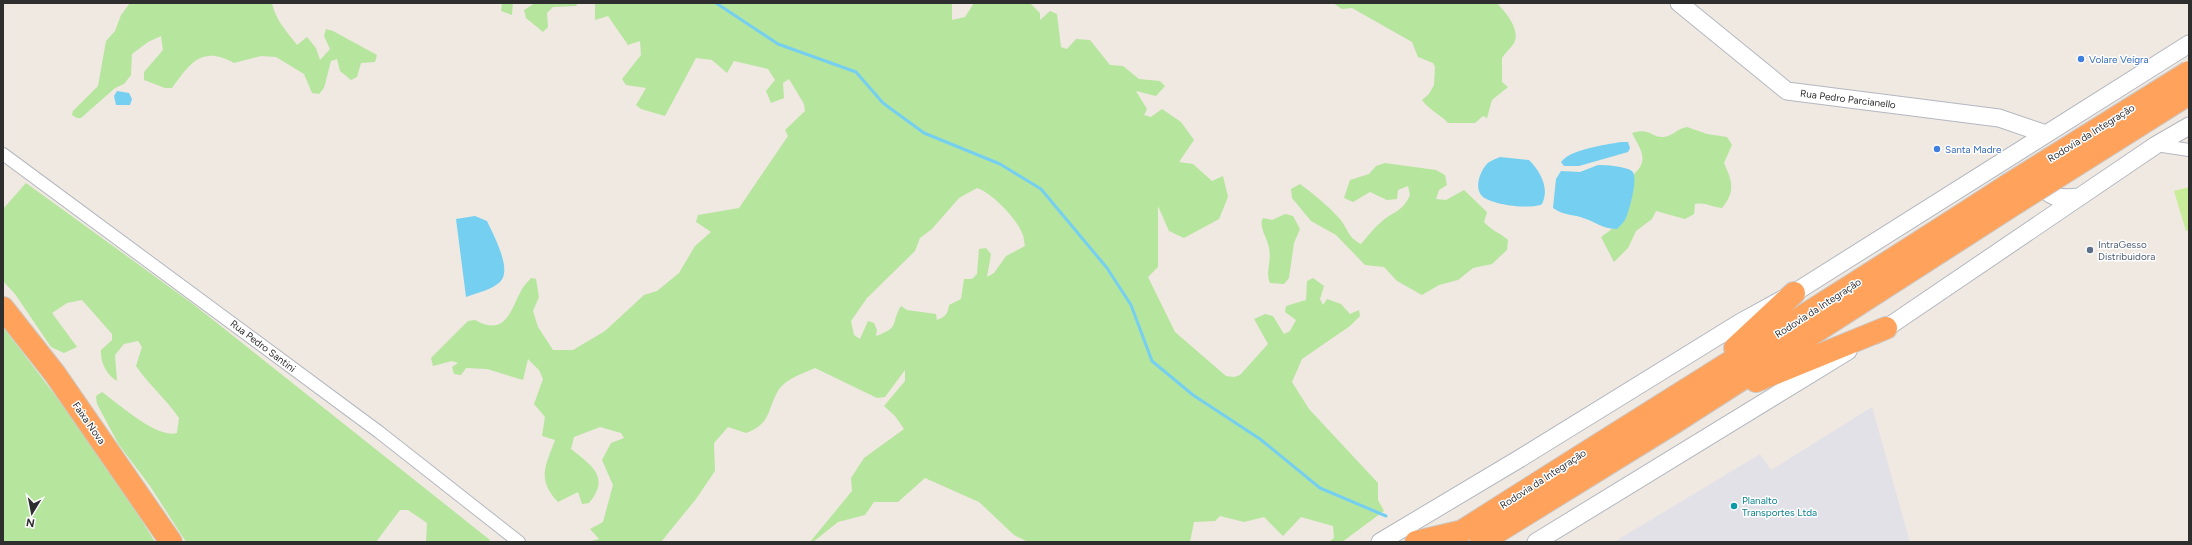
<svg xmlns="http://www.w3.org/2000/svg" width="2192" height="545" font-family="Figtree,sans-serif">
	<rect width="100%" height="100%" fill="#efe9e1"/>
	<path fill="#e3e1e8" d="M 1872,407 L 1910,542 L 1614,542 L 1760,454 L 1771,470 Z"/>
	<path fill="#b6e59e" fill-rule="evenodd" d="M 130,3 L 272,3 C 275,19 287,32 297,45 L 307,37 L 316,48 L 320,60 L 330,49 L 324,36 L 326,29 L 333,31 L 377,55 L 375,62 L 361,63 L 357,77 L 351,80 L 340,71 L 337,59 L 331,61 L 324,88 L 319,94 L 312,93 L 304,74 L 276,57 L 261,56 L 234,63 C 202,45 190,63 172,88 L 165,88 L 144,80 L 144,72 L 163,50 L 161,36 L 148,42 L 132,54 L 131,75 L 124,84 L 115,88 L 81,118 L 77,118 L 72,115 L 73,111 L 98,86 L 106,41 L 115,31 L 121,15 Z
		M 502,3 L 513,3 L 512,15 L 501,11 Z
		M 535,3 L 578,3 L 576,6 L 553,7 L 547,13 L 548,27 L 543,32 L 526,18 L 524,10 Z
		M 595,3 L 952,3 L 952,20 L 965,17 L 974,3 L 1030,3 L 1040,13 L 1040,20 L 1050,11 L 1057,14 L 1061,47 L 1067,49 L 1076,39 L 1090,40 L 1110,65 L 1123,66 L 1139,79 L 1160,81 L 1165,86 L 1156,96 L 1136,91 L 1147,109 L 1144,115 L 1151,117 L 1162,109 L 1181,122 L 1194,140 L 1179,162 L 1193,164 L 1212,181 L 1223,176 L 1228,197 L 1219,219 L 1184,238 L 1169,231 L 1158,206 L 1158,267 L 1148,277 L 1175,332 L 1226,376 L 1234,377 L 1240,375 L 1268,344 L 1254,319 L 1265,314 L 1273,316 L 1284,334 L 1290,331 L 1296,320 L 1285,312 L 1286,306 L 1306,300 L 1307,281 L 1313,278 L 1324,286 L 1320,299 L 1323,305 L 1327,299 L 1341,304 L 1350,314 L 1359,310 L 1360,316 L 1350,326 L 1302,359 L 1292,382 L 1309,409 L 1378,483 L 1378,500 L 1384,511 L 1342,542 L 1329,542 L 1334,538 L 1333,526 L 1301,517 L 1283,536 L 1264,517 L 1244,522 L 1220,516 L 1215,521 L 1194,522 L 1190,542 L 1028,542 L 1014,535 L 979,502 L 925,478 L 898,502 L 874,502 L 865,515 L 838,522 L 813,542 L 810,542 L 852,491 L 851,478 L 864,458 L 904,429 L 895,416 L 884,406 L 905,381 L 905,370 L 885,397 L 877,398 L 815,368 C 804,373 785,379 778,391 C 767,410 771,424 746,433 L 728,427 L 714,443 L 715,471 L 696,499 L 661,542 L 587,542 L 599,539 L 590,529 L 603,522 L 613,485 L 602,460 L 611,443 L 624,438 L 621,433 L 600,427 L 574,437 L 571,449 C 591,465 611,477 589,503 L 582,504 L 578,492 L 558,502 C 536,479 546,465 555,440 L 542,436 L 545,417 L 534,404 L 543,379 L 539,370 L 528,359 L 523,380 L 487,369 L 466,368 L 461,375 L 454,374 L 452,367 L 458,363 L 452,361 L 433,366 L 431,358 L 468,321 L 475,320 C 506,337 510,311 521,291 C 523,286 528,282 531,278 L 536,279 L 539,297 L 533,311 L 538,327 L 553,350 L 573,350 L 605,331 L 644,295 L 657,291 L 679,273 L 695,246 L 711,232 L 696,222 L 698,215 L 739,208 L 788,136 L 785,130 L 805,111 L 804,104 L 789,79 L 783,83 L 784,98 L 771,103 L 766,91 L 775,80 L 768,69 L 734,61 L 727,73 L 712,60 L 696,58 L 665,116 L 641,109 L 636,105 L 646,88 L 626,85 L 622,79 L 641,55 L 640,41 L 628,45 L 608,16 L 595,20 ZM 977,188 C 991,192 1017,219 1022,233 C 1024,236 1024,242 1025,246 L 1006,256 L 994,273 L 987,277 L 991,254 L 986,248 L 979,249 L 977,274 L 972,279 L 964,279 L 961,299 L 949,305 C 948,314 945,317 937,320 L 936,314 L 907,310 L 901,306 C 890,324 901,327 876,336 L 877,330 L 874,323 L 868,321 L 860,339 L 854,335 L 851,321 L 867,298 L 915,251 L 920,238 L 932,229 L 959,198 Z
		M 1333,3 L 1497,3 C 1505,12 1521,29 1514,43 C 1511,48 1505,53 1502,58 L 1502,82 L 1508,87 L 1492,100 L 1487,118 L 1483,116 L 1475,123 L 1448,123 C 1440,114 1429,110 1422,100 L 1429,94 L 1434,85 L 1435,67 L 1433,63 L 1418,57 L 1412,42 L 1352,8 L 1342,9 Z
		M 1687,127 L 1707,134 L 1727,137 L 1732,145 L 1724,163 C 1732,181 1736,191 1722,208 C 1712,207 1705,202 1695,204 L 1694,214 L 1685,219 L 1656,211 L 1652,219 L 1636,231 L 1628,248 L 1614,262 L 1601,237 L 1612,229 L 1617,229 C 1629,217 1635,191 1634,174 C 1650,160 1640,149 1632,133 C 1651,127 1651,138 1664,137 C 1673,136 1676,129 1687,127 Z
		M 1385,163 L 1436,170 L 1445,175 L 1447,185 L 1439,190 L 1436,199 L 1446,200 L 1464,190 L 1487,212 L 1484,222 C 1492,231 1499,232 1508,240 L 1507,250 L 1492,264 L 1473,268 L 1458,280 L 1439,285 L 1422,295 L 1397,281 L 1384,267 L 1365,265 L 1336,235 L 1311,221 L 1292,198 L 1291,189 L 1300,184 C 1314,194 1327,205 1339,218 C 1348,228 1347,237 1361,244 C 1367,237 1373,229 1380,223 C 1393,211 1402,213 1410,195 L 1408,186 L 1398,190 L 1397,199 L 1387,200 L 1370,192 L 1353,202 L 1344,198 L 1350,180 L 1369,174 L 1376,166 Z
		M 26,183 L 193,304 L 490,540 L 488,542 L 426,542 L 427,523 L 408,510 L 400,510 L 376,542 L 186,542 L 150,486 L 119,445 L 97,404 L 96,396 L 102,392 C 119,404 157,439 177,433 L 179,418 C 166,399 149,385 136,366 L 142,347 L 138,341 L 124,344 L 115,355 L 117,381 C 107,376 100,362 101,350 L 112,340 L 112,334 L 82,300 L 67,303 L 52,313 L 77,347 L 64,353 L 51,347 L 15,294 L 3,281 L 3,209 Z
		M 1285,214 L 1293,216 L 1300,229 L 1294,243 L 1289,278 L 1284,284 L 1270,283 C 1265,272 1272,261 1269,248 C 1268,239 1258,227 1263,218 L 1272,220 Z
		M 3,327 L 103,458 L 155,542 L 3,542 Z"/>
	<path fill="#c9ec9a" d="M 2189,187 L 2189,230 L 2186,231 L 2174,191 Z"/>
	<path fill="#75cff0" d="M 117,91 L 129,93 L 132,99 L 130,105 L 116,105 L 114,96 Z
		M 1621,142 L 1628,142 L 1630,148 L 1628,152 L 1579,166 L 1564,166 L 1561,162 C 1571,149 1605,145 1621,142 Z
		M 1500,157 L 1529,160 C 1540,171 1550,188 1542,204 C 1532,210 1491,205 1482,196 C 1474,188 1480,172 1486,165 C 1489,161 1496,159 1500,157 Z
		M 1598,165 C 1607,165 1624,166 1632,171 C 1639,177 1629,212 1625,220 C 1623,223 1620,226 1617,229 C 1604,229 1597,223 1586,219 C 1575,214 1564,216 1553,208 L 1556,179 L 1561,171 L 1580,172 Z
		M 475,216 L 487,221 C 493,234 513,270 500,282 C 491,290 477,293 466,297 L 456,219 Z"/>
	<g fill="none" stroke-linecap="round" stroke-linejoin="round">
		<path stroke="#75cff0" stroke-width="3" d="M 716,3 L 778,44 L 856,72 L 883,103 L 924,133 L 1000,164 L 1041,189 L 1107,268 L 1131,305 L 1152,361 L 1193,395 L 1260,439 L 1320,488 L 1386,516"/>
		<defs>
			<path id="street" d="M 2156,145 L 2189,150
				M 3,154 L 379,432 L 519,542"/>
			<path id="secondary" d="M 1679,3 L 1787,91 L 1999,118 L 2046,134
				M 2038,177 C 2046,199 2059,199 2079,197
				M 1876,335 L 2156,145 L 2189,126
				M 1380,542 L 1519,459 L 1741,322 L 1794,293 L 2189,44
				M 1536,542 L 1848,351"/>
			<path id="highway" d="M 3,308 L 55,374 L 171,542
				M 1735,348 L 1794,293
				M 1756,381 L 1886,328
				M 1416,542 L 1459,532
				M 1445,542 C 1633,422 1822,306 2008,185
				M 1481,542 L 1669,426 L 2016,203"/>
		</defs>
		<use href="#street" stroke="#b4b7c1" stroke-width="14"/>
		<use href="#secondary" stroke="#b4b7c1" stroke-width="19"/>
		<use href="#highway" stroke="#c9c9c9" stroke-width="24"/>
		<use href="#street" stroke="#fff" stroke-width="12"/>
		<use href="#secondary" stroke="#fff" stroke-width="17"/>
		<use href="#highway" stroke="#ffa35c" stroke-width="22"/>
		<defs>
			<path id="highway-bridge" d="M 2008,185 L 2189,72
				M 2016,203 L 2189,94"/>
		</defs>
		<use href="#highway-bridge" stroke="#c9c9c9" stroke-width="24" stroke-linecap="butt"/>
		<use href="#highway-bridge" stroke="#ffa35c" stroke-width="22"/>
	</g>
	<g fill="#3f7fe0" stroke="#fff" stroke-width="1.5">
		<circle cx="2081" cy="59" r="4"/>
		<circle cx="1937" cy="149" r="4"/>
	</g>
	<circle fill="#5c6f8a" stroke="#fff" stroke-width="1.5" cx="2090" cy="250" r="4"/>
	<circle fill="#0f9aa8" stroke="#fff" stroke-width="1.5" cx="1734" cy="506" r="4"/>
	<g text-anchor="middle" dominant-baseline="central" stroke-width="3" stroke-linejoin="round" paint-order="stroke">
		<g font-size="10" fill="#366cbe" stroke="#fff" text-anchor="start">
			<text x="2089" y="59">Volare Veígra</text>
			<text x="1945" y="149">Santa Madre</text>
		</g>
		<g font-size="10" fill="#2e2e2e" stroke="#fff">
			<text transform="translate(1848 99) rotate(7)">Rua Pedro Parcianello</text>
			<text transform="translate(2091 133) rotate(-32)">Rodovia da Integração</text>
			<text transform="translate(1818 308) rotate(-33)">Rodovia da Integração</text>
			<text transform="translate(263 346) rotate(37)">Rua Pedro Santini</text>
			<text transform="translate(89 423) rotate(55)">Faixa Nova</text>
			<text transform="translate(1543 479) rotate(-33)">Rodovia da Integração</text>
		</g>
		<g font-size="10" fill="#4e5e75" stroke="#fff" text-anchor="start">
			<text x="2098" y="244">IntraGesso<tspan x="2098" dy="12">Distribuidora</tspan></text>
		</g>
		<g font-size="10" fill="#0d838f" stroke="#fff" text-anchor="start">
			<text x="1742" y="500">Planalto<tspan x="1742" dy="12">Transportes Ltda</tspan></text>
		</g>
	</g>
	<rect width="2192" height="545" fill="none" stroke="#2e2e2e" stroke-width="8"/>
	<g transform="translate(32 513) rotate(190)" stroke="#ffffff" stroke-width="3" paint-order="stroke">
	<path d="M0-3L7 15L0 10L-7 15Z" fill="#2e2e2e"/>
	<text y="-6" font-size="11" font-weight="bold" text-anchor="middle" fill="#2e2e2e">N</text>
	</g>
</svg>
